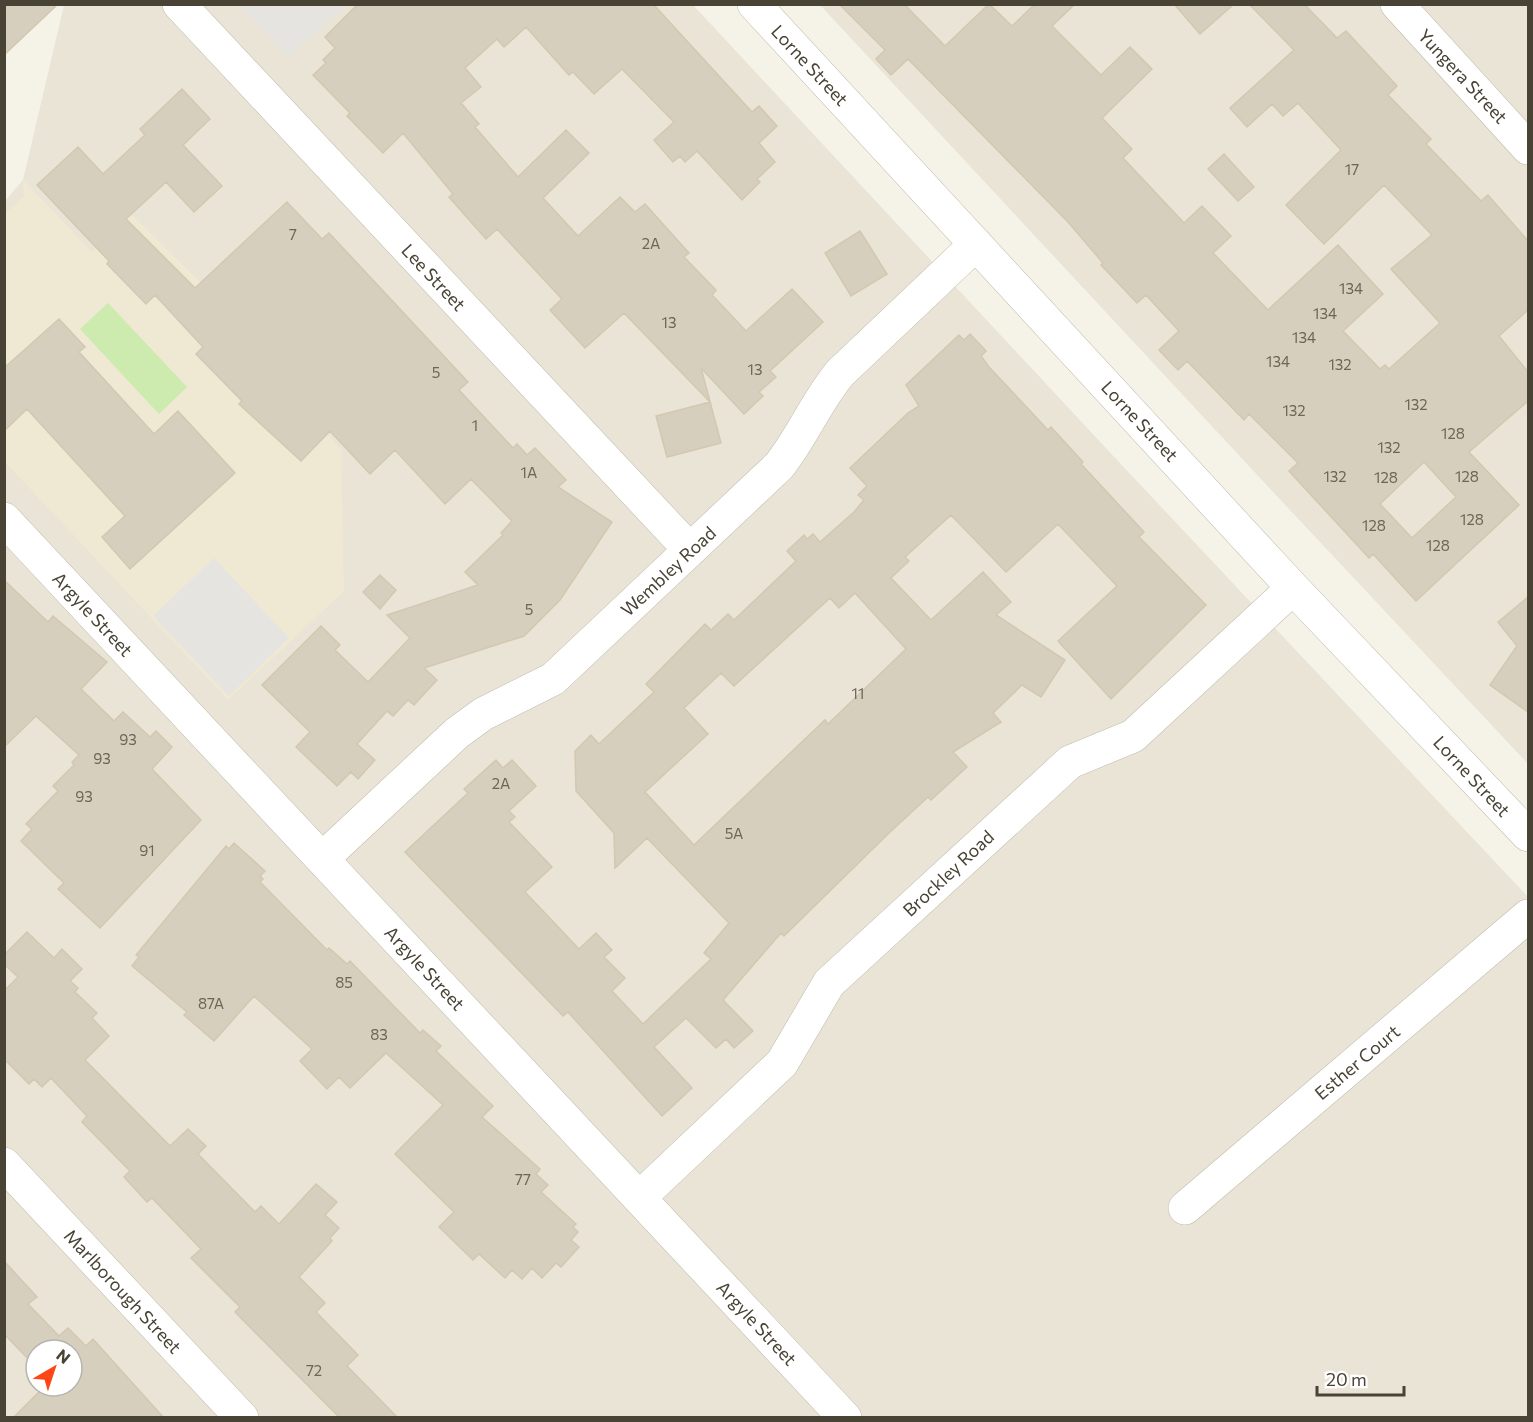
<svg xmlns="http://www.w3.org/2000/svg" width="1533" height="1422" font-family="Commissioner,sans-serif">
	<rect width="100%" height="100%" fill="#f5f2e8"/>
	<path fill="#e9e4d6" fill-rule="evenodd" d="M 64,5 L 693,5 L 1117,460 L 1528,897 L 1528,1417 L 5,1418 L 4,202 L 23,180 ZM 36,1350 L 72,1350 L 72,1386 L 36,1386 Z
		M 820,5 L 1528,5 L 1528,764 L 1275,494 Z"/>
	<path fill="#efe8d2" d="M 23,180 L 92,252 L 131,214 L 196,278 L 336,426 L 328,434 L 341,450 L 344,591 L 228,700 L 5,462 L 5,214 L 24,196 Z"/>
	<path fill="#cdebaf" d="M 108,303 L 187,387 L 159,414 L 80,329 Z"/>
	<path fill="#e6e4e0" d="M 244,4 L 346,4 L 346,5 L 288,57 L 241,7 Z
		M 214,558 L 289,638 L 229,696 L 153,616 Z"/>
	<path fill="#d7cfbd" stroke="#d3c7b0" stroke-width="1.5" fill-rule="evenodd" d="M 4,4 L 58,4 L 4,55 Z
		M 358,4 L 653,4 L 752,112 L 759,106 L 777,126 L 759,143 L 775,162 L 757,179 L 760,182 L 742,200 L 697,151 L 685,162 L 680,156 L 673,162 L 654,140 L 674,122 L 622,69 L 594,94 L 573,72 L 569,75 L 526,27 L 504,47 L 497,39 L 465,68 L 481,87 L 461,103 L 479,124 L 475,127 L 518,177 L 566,130 L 589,153 L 543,198 L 578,236 L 620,197 L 635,212 L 645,204 L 689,253 L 684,257 L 716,290 L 712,295 L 746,331 L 792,289 L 823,322 L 770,371 L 776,377 L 759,392 L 763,396 L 744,414 L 701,368 L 721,443 L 667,457 L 656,416 L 710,402 L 624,313 L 585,348 L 550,310 L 562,299 L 497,229 L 486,239 L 449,197 L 453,194 L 403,133 L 383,153 L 347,116 L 350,113 L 313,75 L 326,63 L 323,60 L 335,48 L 325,37 Z
		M 839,4 L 904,4 L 945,46 L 989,4 L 1012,26 L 1035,4 L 1075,4 L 1052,26 L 1101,75 L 1130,47 L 1152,69 L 1102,118 L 1132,149 L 1123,158 L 1184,223 L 1202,206 L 1231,236 L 1213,253 L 1268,310 L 1338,245 L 1383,294 L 1343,331 L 1380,369 L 1385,365 L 1389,369 L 1440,323 L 1391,269 L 1432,235 L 1384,185 L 1324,244 L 1286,205 L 1341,150 L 1298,103 L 1283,116 L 1272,104 L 1247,127 L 1230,108 L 1294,50 L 1249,4 L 1304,4 L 1337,38 L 1346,31 L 1397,86 L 1388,95 L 1431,139 L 1426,144 L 1481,201 L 1488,195 L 1528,241 L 1528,310 L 1499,336 L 1528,372 L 1528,401 L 1469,452 L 1519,505 L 1416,601 L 1373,554 L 1369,558 L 1289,471 L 1298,463 L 1249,414 L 1244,420 L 1187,361 L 1178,370 L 1159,350 L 1179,331 L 1146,295 L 1137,303 L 1101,265 L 1103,263 L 1068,222 L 908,59 L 891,75 L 876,59 L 885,50 ZM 1424,462 L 1456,497 L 1412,538 L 1380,504 Z
		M 1174,4 L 1234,4 L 1200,34 Z
		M 182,89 L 210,119 L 183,145 L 222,186 L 194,212 L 166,182 L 126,219 L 195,288 L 287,202 L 322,239 L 329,233 L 468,382 L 459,390 L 513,448 L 517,444 L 527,455 L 535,448 L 566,480 L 558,487 L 612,522 L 560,600 L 524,636 L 424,668 L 437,680 L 414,705 L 408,700 L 393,716 L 387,711 L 357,744 L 375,760 L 358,779 L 351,772 L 337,786 L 296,747 L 310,732 L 262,685 L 321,626 L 340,645 L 335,650 L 368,682 L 410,638 L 387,615 L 478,585 L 465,572 L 503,535 L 501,533 L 512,521 L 471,479 L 445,504 L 395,450 L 370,474 L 330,431 L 301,461 L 239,404 L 242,401 L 196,354 L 203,347 L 155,295 L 146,304 L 107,264 L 109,261 L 37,185 L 78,147 L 103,174 L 145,135 L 140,129 Z
		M 1224,154 L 1254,187 L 1238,201 L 1208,169 Z
		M 860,231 L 887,274 L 851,296 L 825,253 Z
		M 59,319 L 85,347 L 79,352 L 154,434 L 178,411 L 235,473 L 130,569 L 102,537 L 125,516 L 27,409 L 4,431 L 4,368 Z
		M 970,334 L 986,351 L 981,356 L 989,367 L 1048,430 L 1051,427 L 1083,462 L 1081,464 L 1144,532 L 1139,537 L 1206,605 L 1111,699 L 1058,641 L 1117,586 L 1058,524 L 1006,572 L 951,515 L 905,557 L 909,561 L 891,578 L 931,620 L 983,572 L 1011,602 L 996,615 L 1065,660 L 1041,697 L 1022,685 L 993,713 L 1001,722 L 953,752 L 967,767 L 931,800 L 928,797 L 889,833 L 784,936 L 781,933 L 723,1000 L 753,1031 L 734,1048 L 726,1039 L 716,1048 L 686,1018 L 654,1047 L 692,1088 L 662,1116 L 568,1012 L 563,1016 L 405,852 L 468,793 L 464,789 L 496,760 L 503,768 L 512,760 L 536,786 L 509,811 L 515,817 L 509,822 L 552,867 L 525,892 L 579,949 L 596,933 L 612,950 L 604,957 L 625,978 L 612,991 L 643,1024 L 711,959 L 704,953 L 729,923 L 647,838 L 615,868 L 614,833 L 576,791 L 575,751 L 591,735 L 599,744 L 654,692 L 646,684 L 705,624 L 711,630 L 728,614 L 734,620 L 796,561 L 787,551 L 804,535 L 807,539 L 813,534 L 820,542 L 854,512 L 864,500 L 858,495 L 867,486 L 850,468 L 908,413 L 919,406 L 906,385 L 959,335 L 964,340 ZM 855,593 L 906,649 L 828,724 L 825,720 L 694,845 L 645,792 L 708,734 L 684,708 L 721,673 L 734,686 L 830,598 L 839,608 Z
		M 380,575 L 396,590 L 380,609 L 363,592 Z
		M 4,580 L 48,622 L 53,616 L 107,662 L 81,689 L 114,721 L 123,712 L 150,737 L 156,731 L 172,747 L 152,769 L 201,820 L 100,928 L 58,889 L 64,883 L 21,841 L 32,829 L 26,824 L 58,791 L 53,786 L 74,765 L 72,762 L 79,755 L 36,716 L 4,747 Z
		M 1528,597 L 1528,712 L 1490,685 L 1517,646 L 1498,622 Z
		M 234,843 L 265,871 L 260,876 L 263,879 L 260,882 L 327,950 L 329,948 L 347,964 L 350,961 L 420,1033 L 423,1030 L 441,1046 L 436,1051 L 493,1106 L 482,1117 L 540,1169 L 536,1174 L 548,1185 L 541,1192 L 576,1224 L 573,1227 L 578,1232 L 571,1240 L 579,1247 L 561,1267 L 556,1263 L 542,1278 L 532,1268 L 522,1279 L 512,1270 L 505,1278 L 479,1254 L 473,1260 L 439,1227 L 454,1212 L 395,1154 L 443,1105 L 386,1053 L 350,1088 L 339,1077 L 327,1089 L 300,1061 L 312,1049 L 254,996 L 214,1041 L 184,1015 L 187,1012 L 132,966 L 139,957 L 136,955 L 226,846 L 229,849 Z
		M 27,932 L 54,958 L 62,949 L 82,969 L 70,981 L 78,988 L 75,992 L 97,1013 L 92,1018 L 109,1036 L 85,1060 L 170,1146 L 188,1129 L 206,1146 L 198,1154 L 255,1212 L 261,1206 L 279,1224 L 316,1184 L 337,1202 L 325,1215 L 339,1228 L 330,1238 L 332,1241 L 299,1277 L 325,1303 L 316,1312 L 358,1355 L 347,1366 L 398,1418 L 340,1418 L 235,1312 L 240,1307 L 191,1258 L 201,1249 L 152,1198 L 147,1202 L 124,1177 L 130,1171 L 82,1122 L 87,1116 L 51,1078 L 42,1087 L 34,1079 L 29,1084 L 4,1059 L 4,991 L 18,977 L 4,964 L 4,955 Z
		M 4,1261 L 37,1297 L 28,1304 L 59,1336 L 68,1328 L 86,1346 L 93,1339 L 164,1418 L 13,1418 L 45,1386 L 72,1386 L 72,1350 L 36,1350 L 36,1367 L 4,1334 Z"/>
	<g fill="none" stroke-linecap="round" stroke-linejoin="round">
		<defs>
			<path id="minor" d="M 179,4 L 690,550
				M 754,4 L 1293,588 L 1528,835
				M 1397,4 L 1528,148
				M 4,519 L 845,1418
				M 322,859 L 457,733 L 483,714 L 553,679 L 779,466 C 802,437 816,402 840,373 L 976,244
				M 4,1164 L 242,1418
				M 639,1198 L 782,1063 L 829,983 L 1070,762 L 1133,736 L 1293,588
				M 1185,1208 L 1528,916"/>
		</defs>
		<use href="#minor" stroke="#c1bbaa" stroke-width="34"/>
		<use href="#minor" stroke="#fff" stroke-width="33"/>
	</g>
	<g text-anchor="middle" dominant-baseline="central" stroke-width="4.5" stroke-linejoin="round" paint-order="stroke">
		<g font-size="15" fill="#6c6658">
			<text x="1352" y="169">17</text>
			<text x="293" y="234">7</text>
			<text x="651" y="243">2A</text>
			<text x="1351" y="288">134</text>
			<text x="1325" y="313">134</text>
			<text x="669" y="322">13</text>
			<text x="1304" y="337">134</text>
			<text x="1278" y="361">134</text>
			<text x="1340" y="364">132</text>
			<text x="755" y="369">13</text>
			<text x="436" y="372">5</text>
			<text x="1416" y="404">132</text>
			<text x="1294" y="410">132</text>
			<text x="475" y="425">1</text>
			<text x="1453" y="433">128</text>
			<text x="1389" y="447">132</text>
			<text x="529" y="472">1A</text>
			<text x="1335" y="476">132</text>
			<text x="1467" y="476">128</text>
			<text x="1386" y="477">128</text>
			<text x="1472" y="519">128</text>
			<text x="1374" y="525">128</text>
			<text x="1438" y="545">128</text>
			<text x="529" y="609">5</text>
			<text x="858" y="693">11</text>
			<text x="128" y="739">93</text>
			<text x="102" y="758">93</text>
			<text x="501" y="783">2A</text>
			<text x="84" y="796">93</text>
			<text x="734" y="833">5A</text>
			<text x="147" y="850">91</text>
			<text x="344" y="982">85</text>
			<text x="211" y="1003">87A</text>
			<text x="379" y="1034">83</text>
			<text x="523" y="1179">77</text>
			<text x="314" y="1370">72</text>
		</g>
		<g font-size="18" fill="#494336" stroke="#fff">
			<text transform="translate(810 65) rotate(47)">Lorne Street</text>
			<text transform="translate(1463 76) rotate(47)">Yungera Street</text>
			<text transform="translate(434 277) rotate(47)">Lee Street</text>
			<text transform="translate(1140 421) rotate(47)">Lorne Street</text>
			<text transform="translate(668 571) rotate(-43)">Wembley Road</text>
			<text transform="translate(93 614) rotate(47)">Argyle Street</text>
			<text transform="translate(1472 776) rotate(47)">Lorne Street</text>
			<text transform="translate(948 873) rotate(-43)">Brockley Road</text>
			<text transform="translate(425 968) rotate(47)">Argyle Street</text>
			<text transform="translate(1357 1062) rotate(-40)">Esther Court</text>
			<text transform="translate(123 1291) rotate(47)">Marlborough Street</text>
			<text transform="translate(757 1323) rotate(47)">Argyle Street</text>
		</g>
	</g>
	<rect width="1533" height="1422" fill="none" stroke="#494336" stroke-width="12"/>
	<g transform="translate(54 1368) rotate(39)"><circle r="28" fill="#ffffff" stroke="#b6b4af" stroke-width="1.5"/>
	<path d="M0-4.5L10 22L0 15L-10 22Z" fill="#ff4616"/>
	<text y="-9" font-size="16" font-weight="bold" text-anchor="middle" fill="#494336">N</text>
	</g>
	<path d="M1317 1386v9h87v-9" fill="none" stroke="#494336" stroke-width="3"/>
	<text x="1326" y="1386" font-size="18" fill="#494336" stroke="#ffffff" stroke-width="4.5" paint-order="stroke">20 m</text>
</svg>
